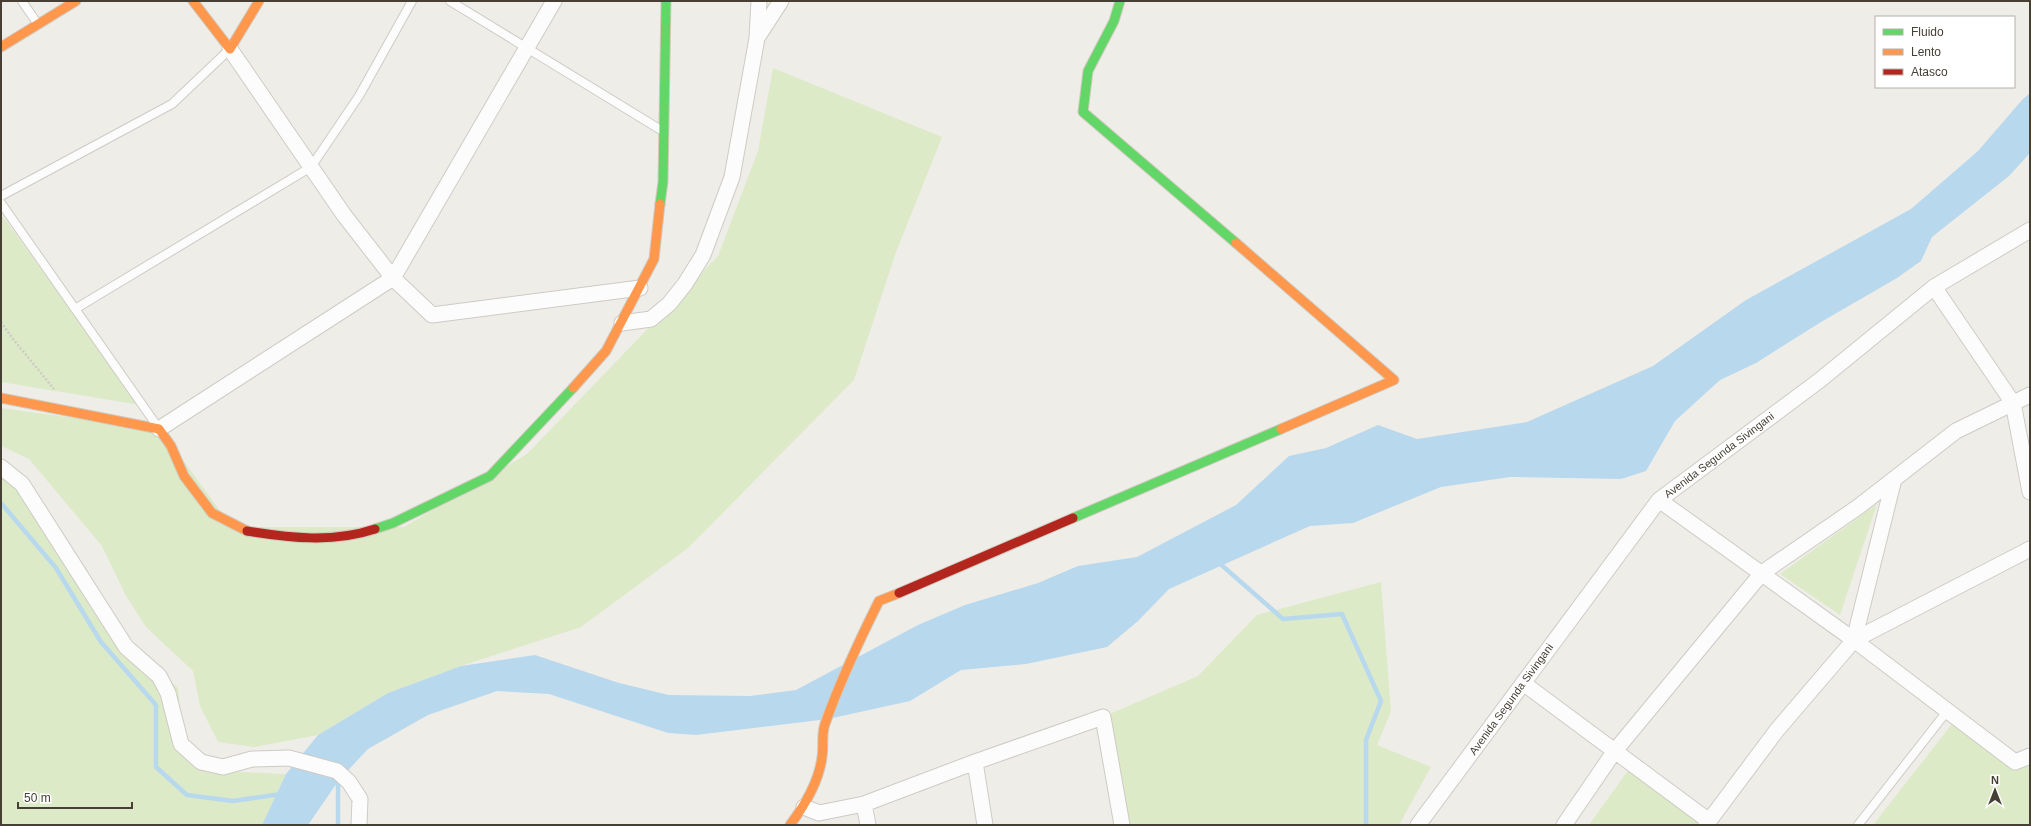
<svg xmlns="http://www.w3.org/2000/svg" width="2031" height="826" font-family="Arial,sans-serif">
	<rect width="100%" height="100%" fill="#efede8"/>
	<path fill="#dceac8" d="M 773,68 L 942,137 L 896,252 L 854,380 L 688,548 L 581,627 L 461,666 L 388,693 L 318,735 L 254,747 L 218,742 L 200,706 L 193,671 L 146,627 L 125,594 L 102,546 L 29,459 L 1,446 L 1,408 L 161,430 L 232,527 L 404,527 L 527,454 L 718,256 L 758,151 Z
		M 1,214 L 140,405 L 1,382 Z
		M 1,467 L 16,476 L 87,569 L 114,630 L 178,688 L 183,737 L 218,771 L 286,774 L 262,825 L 1,825 Z
		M 1877,504 L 1840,615 L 1780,574 Z
		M 1381,582 L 1391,711 L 1377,745 L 1431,767 L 1399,825 L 1128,825 L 1105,716 L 1198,676 L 1257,615 Z
		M 1952,724 L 2014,770 L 2030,764 L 2030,825 L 1873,825 Z
		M 1629,769 L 1702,822 L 1700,825 L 1589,825 Z"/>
	<path fill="#b8d8ee" d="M 2030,93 L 2030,153 L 2009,176 L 1932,237 L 1921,261 L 1897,278 L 1821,322 L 1756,363 L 1720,380 L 1675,421 L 1646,471 L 1621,479 L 1510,477 L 1441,487 L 1353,523 L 1310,526 L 1169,589 L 1138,621 L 1107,647 L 1026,664 L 961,670 L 910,701 L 828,719 L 696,735 L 668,733 L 549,694 L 497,691 L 428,715 L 368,749 L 339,780 L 308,825 L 262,825 L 286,774 L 318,735 L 388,693 L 461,666 L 535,655 L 619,683 L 669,695 L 750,696 L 796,690 L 918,625 L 965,605 L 1038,583 L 1078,566 L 1137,557 L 1236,505 L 1289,456 L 1326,448 L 1378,425 L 1417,439 L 1527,422 L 1653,366 L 1746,300 L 1911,209 L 1978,151 L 2022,100 Z"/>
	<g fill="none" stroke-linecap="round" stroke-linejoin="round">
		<path stroke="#b8d8ee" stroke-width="4.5" d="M 1,503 L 56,568 L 101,642 L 156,705 L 156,767 L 187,795 L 233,801 L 281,794
			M 1217,561 L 1283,619 L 1342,614 L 1381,701 L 1366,740 L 1366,825
			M 338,825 L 338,777"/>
		<defs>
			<path id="lane" d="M 22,1 L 37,23
				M 450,1 L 661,130
				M 1,196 L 172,104 L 230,49
				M 1,203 L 155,423
				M 75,309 L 311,167 L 359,96 L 412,1
				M 1858,825 L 1948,710"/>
			<path id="street" d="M 757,38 L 759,1
				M 230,49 L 344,215 L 393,278 L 432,315 L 640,288
				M 1934,287 L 2013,403 L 2030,492
				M 622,323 L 651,319 L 669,304 L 685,284 L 703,255 L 732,177 L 757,38 L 781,1
				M 159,429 L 393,278 L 554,1
				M 1,467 L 22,484 L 126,647 L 159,676 L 168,693 L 181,744 L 201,762 L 223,767 L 252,759 L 289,758 L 337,771 L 349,782 L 360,799 L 359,825
				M 1659,500 L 1854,640 L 2015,762 L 2030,756
				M 1854,640 L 1894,479
				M 1523,683 L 1709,821
				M 975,762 L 985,825
				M 864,804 L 868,825
				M 804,807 L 819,813 L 864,804 L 975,762 L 1103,717 L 1122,825
				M 1418,825 L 1659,500 L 1820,380 L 1934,287 L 2030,230
				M 1564,825 L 1614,752 L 1762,573 L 1858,507 L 1956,431 L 2030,395
				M 1706,825 L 1777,730 L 1854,640 L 2030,549"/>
			<path id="fast" d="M 1120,1 L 1114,21 L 1088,71 L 1083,112 L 1236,243
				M 660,204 L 663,182 L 666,1
				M 1073,518 L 1281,429
				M 375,529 L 393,523 L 490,476 L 573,388"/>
			<path id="slow" d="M 193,1 L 230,49 L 259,1
				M 1,47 L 76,1
				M 1236,243 L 1394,380 L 1281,429
				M 573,388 L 606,351 L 654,259 L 660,204
				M 1,398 L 159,429 L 171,446 L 184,476 L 212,513 L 247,531
				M 790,825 C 805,805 819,782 822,757 C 824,746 821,735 825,724 C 840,681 859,641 879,601 L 899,593"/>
			<path id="jam" d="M 247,531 C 290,538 333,543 375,529
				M 899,593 L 1073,518"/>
		</defs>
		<use href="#lane" stroke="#cdcbc5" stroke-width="10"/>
		<use href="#street" stroke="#cdcbc5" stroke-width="17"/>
		<use href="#fast" stroke="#cfcabf" stroke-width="11"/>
		<use href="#slow" stroke="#cfcabf" stroke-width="11"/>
		<use href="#jam" stroke="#cfcabf" stroke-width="11"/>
		<path stroke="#cecbc6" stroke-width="2.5" stroke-dasharray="2 2" stroke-linecap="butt" d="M 1,322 L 13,339 L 54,389"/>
		<use href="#lane" stroke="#fdfcfc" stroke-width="8"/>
		<use href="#street" stroke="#fdfcfc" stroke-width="15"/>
		<use href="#fast" stroke="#63d668" stroke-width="9"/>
		<use href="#slow" stroke="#ff974d" stroke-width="9"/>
		<use href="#jam" stroke="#b3261e" stroke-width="9"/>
	</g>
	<g text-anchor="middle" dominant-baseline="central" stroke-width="3" stroke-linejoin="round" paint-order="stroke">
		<g font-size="11" fill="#453f34" stroke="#fff">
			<text transform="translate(1719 455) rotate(-37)">Avenida Segunda Sivingani</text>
			<text transform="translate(1511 699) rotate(-54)">Avenida Segunda Sivingani</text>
		</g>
	</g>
	<rect width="2031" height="826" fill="none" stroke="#453f34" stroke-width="4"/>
	<rect x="1875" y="16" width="140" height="72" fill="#ffffff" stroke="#b5b2ae"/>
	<rect x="1883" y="29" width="20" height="6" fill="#63d668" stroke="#b5b2ae"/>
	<text x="1911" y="36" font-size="12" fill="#453f34">Fluido</text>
	<rect x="1883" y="49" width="20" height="6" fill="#ff974d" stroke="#b5b2ae"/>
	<text x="1911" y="56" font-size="12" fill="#453f34">Lento</text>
	<rect x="1883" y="69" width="20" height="6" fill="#b3261e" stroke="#b5b2ae"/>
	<text x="1911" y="76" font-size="12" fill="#453f34">Atasco</text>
	<g transform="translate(1995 790)" stroke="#ffffff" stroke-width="3" paint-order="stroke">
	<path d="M0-3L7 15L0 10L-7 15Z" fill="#453f34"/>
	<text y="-6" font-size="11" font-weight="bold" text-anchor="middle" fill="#453f34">N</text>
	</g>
	<path d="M18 802v6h114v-6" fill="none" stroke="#453f34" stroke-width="2"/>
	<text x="24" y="802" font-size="12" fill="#453f34" stroke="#ffffff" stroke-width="3" paint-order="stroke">50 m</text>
</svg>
